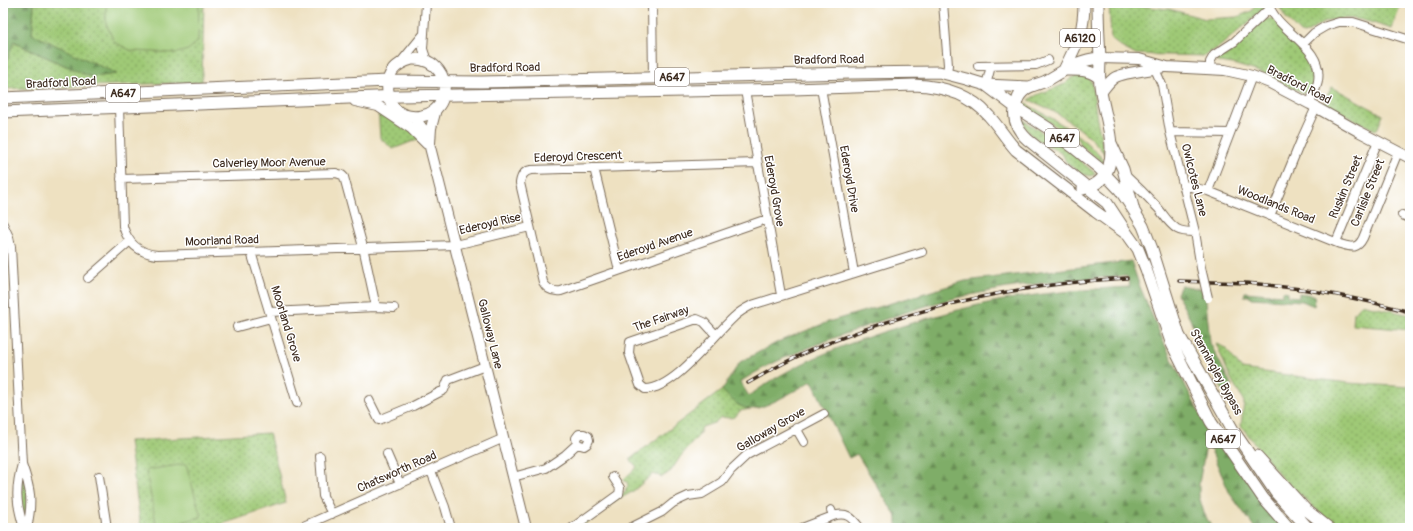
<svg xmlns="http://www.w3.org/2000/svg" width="1413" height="531" font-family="Pangolin,sans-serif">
	<defs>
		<pattern id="grass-dots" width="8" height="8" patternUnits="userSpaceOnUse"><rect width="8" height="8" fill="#9fc976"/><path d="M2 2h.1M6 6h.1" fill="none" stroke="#83a360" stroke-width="1.8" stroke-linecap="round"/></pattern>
		<pattern id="forest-firs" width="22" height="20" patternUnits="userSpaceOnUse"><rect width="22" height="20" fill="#7fad67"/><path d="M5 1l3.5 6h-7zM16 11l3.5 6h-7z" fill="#698d54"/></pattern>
	</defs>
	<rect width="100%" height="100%" fill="#fff"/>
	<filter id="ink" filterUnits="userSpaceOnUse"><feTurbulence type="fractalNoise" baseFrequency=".025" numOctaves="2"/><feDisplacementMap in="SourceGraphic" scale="8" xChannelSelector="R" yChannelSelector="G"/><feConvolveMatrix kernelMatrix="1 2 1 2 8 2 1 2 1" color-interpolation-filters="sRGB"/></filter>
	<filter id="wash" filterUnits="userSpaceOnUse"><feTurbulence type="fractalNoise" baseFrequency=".012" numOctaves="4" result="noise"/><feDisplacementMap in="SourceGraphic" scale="16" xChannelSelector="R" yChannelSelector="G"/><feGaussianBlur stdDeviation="0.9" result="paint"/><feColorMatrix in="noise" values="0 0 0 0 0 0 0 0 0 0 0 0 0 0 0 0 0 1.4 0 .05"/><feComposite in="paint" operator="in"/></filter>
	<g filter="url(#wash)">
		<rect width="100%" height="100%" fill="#eee1c1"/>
		<path fill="url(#grass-dots)" stroke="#6d7a4a" d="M 34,3 L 204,3 L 202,82 L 3,89 L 3,71 L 13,41 L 28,49 L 91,77 L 116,74 L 32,34 Z
			M 1109,3 L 1169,9 L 1206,19 L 1237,17 L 1252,11 L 1256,3 L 1264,3 C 1264,7 1264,9 1261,12 L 1219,47 L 1204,56 L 1134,54 L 1121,47 L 1111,39 Z
			M 1277,3 L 1401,3 L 1392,29 C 1366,21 1350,13 1323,23 C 1316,26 1311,32 1304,34 L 1300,33 L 1286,18 Z
			M 1266,19 L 1273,19 C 1289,35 1317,55 1315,80 C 1314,84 1312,88 1310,91 L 1305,93 L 1301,92 L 1263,73 L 1233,64 L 1218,62 L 1217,59 Z
			M 1080,74 L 1088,77 L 1092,83 L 1097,120 L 1105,155 C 1090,132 1055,110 1029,100 C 1039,92 1053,90 1064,84 C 1069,80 1074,76 1080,74 Z
			M 1332,87 L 1383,115 L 1377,130 L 1373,129 L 1326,105 L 1325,100 Z
			M 1026,104 C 1050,117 1073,129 1092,148 C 1096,152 1102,157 1104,162 L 1103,163 L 1080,145 L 1077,137 L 1066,129 L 1058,128 L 1025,106 Z
			M 378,106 L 421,138 L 393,149 L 380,138 Z
			M 1023,120 L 1060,144 L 1096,174 L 1090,176 L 1081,174 L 1066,162 L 1063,155 L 1052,147 L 1045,145 L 1030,134 L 1024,125 Z
			M 1361,304 L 1410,315 L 1410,330 L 1353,325 L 1354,312 Z
			M 1216,343 L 1225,348 L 1242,369 L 1348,383 L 1410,387 L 1410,528 L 1339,528 L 1321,514 L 1281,477 L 1241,426 L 1244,402 L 1229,375 Z
			M 722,390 L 738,405 L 750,409 L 740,411 L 735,417 L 729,418 L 721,417 L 714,423 L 702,427 L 699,435 L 680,457 L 671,471 L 662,477 L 653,474 L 632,492 L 615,501 L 579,528 L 576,528 L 627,491 L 625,489 L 628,486 L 627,482 L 623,480 L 637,467 L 630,459 Z
			M 269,433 L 286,503 L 210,528 L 141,528 L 129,441 Z
			M 22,473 L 28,493 L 25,522 L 20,502 Z"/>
		<path fill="url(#forest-firs)" stroke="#5d6c42" fill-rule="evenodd" d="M 3,3 L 34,3 L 32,34 L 117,74 L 91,77 L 28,49 L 14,41 L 3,71 Z
			M 1131,261 L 1140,287 L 1164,343 L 1210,434 L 1214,432 L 1281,528 L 1255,528 L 1230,494 L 1207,441 L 1199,483 L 1199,496 L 1204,513 L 1212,528 L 897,528 L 897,518 L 857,454 L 849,458 L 812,381 C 799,388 764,410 750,409 C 739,408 729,398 722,390 L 740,362 L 780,341 L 828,322 L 965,281 ZM 1127,276 L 1130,287 C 1069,290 1006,296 947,313 C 924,319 902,326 880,333 C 833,349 789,366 749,396 L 740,382 C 771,361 808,348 842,335 C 883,320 928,303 970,295 C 1022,284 1074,279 1127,276 Z
			M 1181,285 L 1205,290 L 1210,343 L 1232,386 L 1224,392 L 1206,360 L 1190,319 L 1177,294 Z
			M 1283,291 L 1288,292 L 1288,296 L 1299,297 L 1299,293 L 1313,295 L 1315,296 L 1314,306 L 1302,301 L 1251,298 L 1248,296 L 1244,296 L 1245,292 L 1282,295 Z"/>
		<path fill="#9fc976" stroke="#6d7a4a" d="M 106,3 L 199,3 L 198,41 L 188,50 L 177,53 L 132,51 L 114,42 L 106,23 Z
			M 186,464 L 201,517 L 157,528 L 146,470 Z"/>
	</g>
	<g filter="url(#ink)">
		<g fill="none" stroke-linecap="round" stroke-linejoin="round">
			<defs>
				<path id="minor" d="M 426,3 L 423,49 L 427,61
					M 652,3 L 653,77
					M 943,3 L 948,65 L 947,74
					M 1268,3 C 1277,33 1324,45 1318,81 C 1317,88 1312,96 1310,104
					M 1303,44 L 1314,33 L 1326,26 L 1339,22 L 1353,22 L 1410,40
					M 400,63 L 423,35
					M 978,66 L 1036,65 L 1048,60
					M 1155,69 L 1162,85 L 1170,132 L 1195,232 L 1201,268
					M 1210,69 L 1210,62 L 1214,55 L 1234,42 L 1270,8
					M 986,85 L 991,66
					M 821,88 L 854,273
					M 745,90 L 781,295
					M 119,107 L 123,226 C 128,244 139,253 157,255 L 455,245 L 530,227
					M 1170,132 L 1230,133
					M 757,163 L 531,170 C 524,171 521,176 520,183 L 543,282 C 547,290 553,292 561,291 L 767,219
					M 594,168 L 619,270
					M 1125,175 C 1136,185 1147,196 1158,208 C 1164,215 1168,223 1177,229 C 1182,232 1188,232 1195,232
					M 121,179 L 336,173 L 342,175 L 344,177 L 363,247 L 376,307 L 270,312
					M 1183,185 L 1208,191 L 1340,244 C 1351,247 1357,250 1363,238 L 1398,152
					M 1208,191 L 1252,76
					M 1402,215 L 1410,218
					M 1270,216 L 1302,138 L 1316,107
					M 3,224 L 9,237 L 11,247 L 22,464 C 31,490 33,501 27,528
					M 1336,242 L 1378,141
					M 251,252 L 297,403
					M 88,278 L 130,241
					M 376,307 L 394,308
					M 237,327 L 271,318
					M 716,335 L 704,322 L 697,319 L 630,342 L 629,353 L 640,385 L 645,389 C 674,390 713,336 734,317 C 739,312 746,308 752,305 L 922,252
					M 369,400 L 379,420 L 413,406 L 444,390 L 448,380 L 485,366
					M 796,428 L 804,442
					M 387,454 L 400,484
					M 320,456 L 323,496 L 332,514
					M 22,464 C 15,489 16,503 24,528
					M 431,471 L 445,507 L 451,528
					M 99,476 L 107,528
					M 513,477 L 546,468 L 565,455 L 577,444 L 576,438 L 579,434 L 584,434 L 588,436 L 589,440 L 587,444 L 584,446 L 577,444
					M 831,510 L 833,516 C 847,511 852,518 860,528
					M 299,528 L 504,438
					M 572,528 L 619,494 L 620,488 L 613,477
					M 630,528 L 662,512 L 673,503 L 688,496 L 702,494 L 722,482 L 731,470 L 747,455 L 824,414
					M 802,528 L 833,516"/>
				<path id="major" d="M 1100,58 L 1139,59 L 1167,67 L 1225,70 L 1252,76 L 1270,83 L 1310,104 L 1358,131 L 1410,158
					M 1101,93 C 1105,87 1109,82 1114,78 C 1123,72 1152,70 1165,67
					M 355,101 L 378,106 L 411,128 L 427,144
					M 414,117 L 425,132 L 430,147 L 526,528
					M 430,143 L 431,128 L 436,109"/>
				<path id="highway" d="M 1100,58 C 1076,60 1066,70 1046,81 C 1040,84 1032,85 1026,89 C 1022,92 1018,97 1017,101 C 1011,117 1016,129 1028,140 L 1107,203 L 1128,235 L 1138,249 L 1146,269 L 1171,342 L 1211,422 L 1263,498 L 1289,528
					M 412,59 C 435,58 450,77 442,100 C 435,118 409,122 395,109 C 391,105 389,98 388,92 C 386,74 394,64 412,59 Z
					M 1064,70 C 1077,43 1084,34 1084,3
					M 1066,70 C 1079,70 1091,69 1100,79
					M 986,85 L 1029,87
					M 3,98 L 388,81 L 481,82 L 851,73 L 939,72 L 966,79 L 986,85 L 1015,107 L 1048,128 L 1073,147 L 1099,168 L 1120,190 L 1134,211
					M 3,112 L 400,96 L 793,89 L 914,85 C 942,86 970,94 989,116 C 999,127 1006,139 1016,150 L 1096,212 L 1128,235
					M 1111,143 L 1123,169 L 1134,211 L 1143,226 L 1152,249 L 1179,335 L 1233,430 L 1276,493 L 1308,528
					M 1083,189 C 1095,186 1105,179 1109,166 C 1116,140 1103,112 1100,85 C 1099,76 1100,67 1100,58 C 1099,40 1098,21 1098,3
					M 1257,456 L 1305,509 L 1329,528"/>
			</defs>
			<use href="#minor" stroke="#7a6a57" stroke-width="10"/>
			<use href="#major" stroke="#7a6a57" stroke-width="12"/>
			<use href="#highway" stroke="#7a6a57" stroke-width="13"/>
			<use href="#minor" stroke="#fff" stroke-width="8"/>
			<use href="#major" stroke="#fff" stroke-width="10"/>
			<use href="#highway" stroke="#fff" stroke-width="11"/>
			<defs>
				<path id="rail" d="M 1179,281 C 1201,282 1223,282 1245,283 C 1301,287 1357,297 1410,312
					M 748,383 C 762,375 776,367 790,360 C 815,347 841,338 866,329 C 951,299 1037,283 1127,278"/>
			</defs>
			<use href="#rail" stroke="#3b2a1e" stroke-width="3.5"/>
			<use href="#rail" stroke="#fff" stroke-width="2" stroke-dasharray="6" stroke-linecap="butt"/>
			<defs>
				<path id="minor-bridge" d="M 1201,268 L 1208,298"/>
			</defs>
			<use href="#minor-bridge" stroke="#7a6a57" stroke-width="10" stroke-linecap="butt"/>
			<use href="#minor-bridge" stroke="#fff" stroke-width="8"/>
		</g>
	</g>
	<g text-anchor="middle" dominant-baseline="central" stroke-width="3" stroke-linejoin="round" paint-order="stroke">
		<g fill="#fff" stroke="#766a62" stroke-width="1">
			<rect x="1060" y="29" width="40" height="18" rx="3"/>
			<rect x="655" y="68" width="34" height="18" rx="3"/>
			<rect x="106" y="84" width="34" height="18" rx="3"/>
			<rect x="1045" y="129" width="34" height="18" rx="3"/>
			<rect x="1206" y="430" width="34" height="18" rx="3"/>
		</g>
		<g font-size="11" font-weight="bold" fill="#3b2a1e">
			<text x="1080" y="38">A6120</text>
			<text x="672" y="77">A647</text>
			<text x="123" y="93">A647</text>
			<text x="1062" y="138">A647</text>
			<text x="1223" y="439">A647</text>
		</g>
		<g font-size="12" fill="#3b2a1e" stroke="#fff">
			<text transform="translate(829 60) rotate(-1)">Bradford Road</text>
			<text transform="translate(505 68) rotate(-1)">Bradford Road</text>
			<text transform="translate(61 83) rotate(-3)">Bradford Road</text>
			<text transform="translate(1299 85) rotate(27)">Bradford Road</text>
			<text transform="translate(578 157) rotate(-2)">Ederoyd Crescent</text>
			<text transform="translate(269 163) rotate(-1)">Calverley Moor Avenue</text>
			<text transform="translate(849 179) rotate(80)">Ederoyd Drive</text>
			<text transform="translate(1194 180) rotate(76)">Owlcotes Lane</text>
			<text transform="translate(1346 187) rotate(-67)">Ruskin Street</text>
			<text transform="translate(774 191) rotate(80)">Ederoyd Grove</text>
			<text transform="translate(1368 193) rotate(-68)">Carlisle Street</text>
			<text transform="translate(1276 205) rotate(22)">Woodlands Road</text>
			<text transform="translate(490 224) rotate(-13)">Ederoyd Rise</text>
			<text transform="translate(222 241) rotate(-2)">Moorland Road</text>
			<text transform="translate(655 245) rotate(-19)">Ederoyd Avenue</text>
			<text transform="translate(661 319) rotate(-19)">The Fairway</text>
			<text transform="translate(286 324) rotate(73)">Moorland Grove</text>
			<text transform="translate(490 334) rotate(76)">Galloway Lane</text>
			<text transform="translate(1216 372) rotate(61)">Stanningley Bypass</text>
			<text transform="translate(771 430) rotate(-30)">Galloway Grove</text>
			<text transform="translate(397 472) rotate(-24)">Chatsworth Road</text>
		</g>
	</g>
	<rect width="1413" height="531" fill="none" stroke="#fff" stroke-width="16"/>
</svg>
